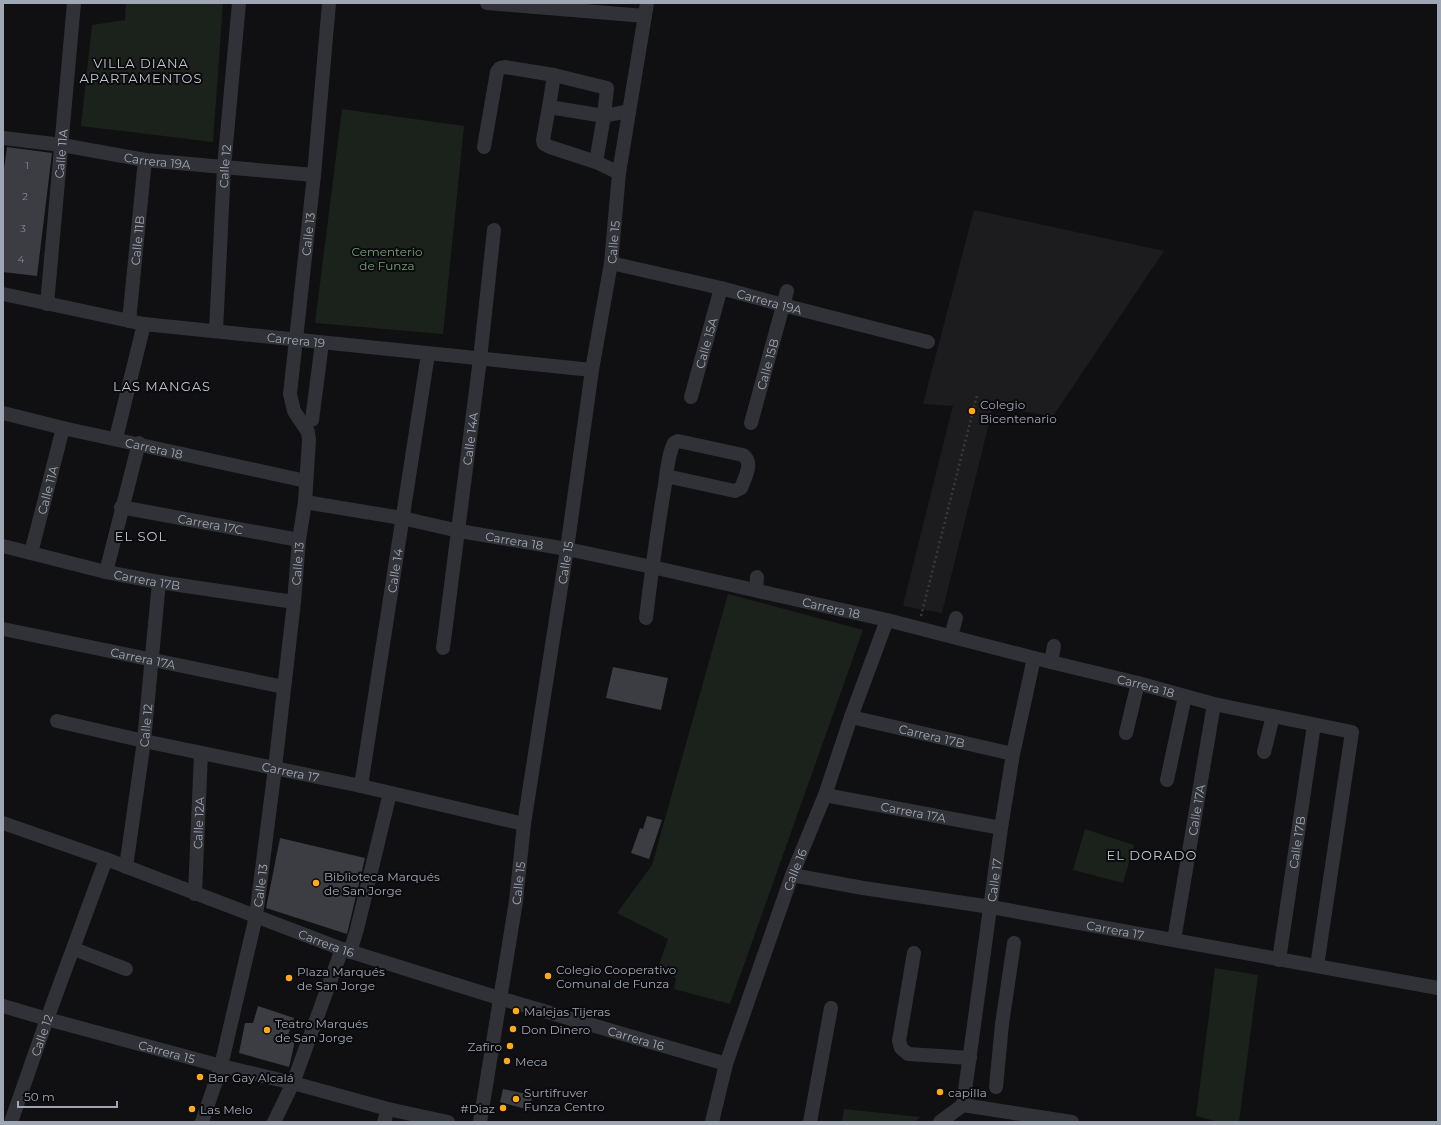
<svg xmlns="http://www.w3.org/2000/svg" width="1441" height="1125" font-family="Montserrat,sans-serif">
	<rect width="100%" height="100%" fill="#101012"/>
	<path fill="#1c1c1f" d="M 974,210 L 1164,251 L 1053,416 L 993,407 L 942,613 L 903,606 L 953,406 L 923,404 Z"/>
	<path fill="#1a221b" d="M 126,3 L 223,3 L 213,142 L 81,126 L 92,25 L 125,20 Z
		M 342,109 L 464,126 L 443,334 L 315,323 Z
		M 728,594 L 863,630 L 730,1004 L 674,989 L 676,978 L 658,968 L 668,939 L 617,913 L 652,865 Z
		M 1085,829 L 1134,845 L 1123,883 L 1073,870 Z
		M 1215,968 L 1258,975 L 1239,1122 L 1219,1122 L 1196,1116 Z
		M 844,1109 L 920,1117 L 914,1122 L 842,1122 Z"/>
	<path fill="#3c3d42" d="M 7,147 L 52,153 L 37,276 L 3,272 L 3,176 Z
		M 613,667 L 668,678 L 661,710 L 606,698 Z
		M 647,816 L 662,820 L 649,859 L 631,853 L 640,828 L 643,829 Z
		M 280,838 L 365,858 L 347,934 L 266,908 Z
		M 258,1006 L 294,1018 L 287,1038 L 295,1041 L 289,1067 L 239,1053 L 245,1023 L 253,1023 Z
		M 503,1089 L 532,1095 L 530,1110 L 500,1102 Z"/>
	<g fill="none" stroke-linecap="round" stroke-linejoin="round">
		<path stroke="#37393e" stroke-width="2.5" stroke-dasharray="2 3" stroke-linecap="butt" d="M 921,616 L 977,395"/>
		<g stroke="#313237" stroke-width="14">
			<path d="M 487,3 L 645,16"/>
			<path d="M 554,75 L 607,88 L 604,116 L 596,162 L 619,173"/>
			<path d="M 549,107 L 543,140 L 544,144 L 550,147 L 596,162"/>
			<path id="s1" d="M 3,138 L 62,145 L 145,160 L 314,175"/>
			<path d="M 484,147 L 497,72 L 500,68 L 505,67 L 554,75 L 549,107 L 604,116 L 629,111"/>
			<path id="s2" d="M 611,263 L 721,288 L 783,305 L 928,342"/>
			<path id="s3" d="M 3,294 L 144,324 L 592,370"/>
			<path id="s4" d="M 47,304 L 74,3"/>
			<path id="s5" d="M 129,321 L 145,160"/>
			<path id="s6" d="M 216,331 L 224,167 L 239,3"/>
			<path id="s7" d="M 691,397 L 721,288"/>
			<path id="s8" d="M 3,413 L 63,428 L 306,481"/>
			<path d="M 312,420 L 322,343"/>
			<path id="s9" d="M 751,423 L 787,291"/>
			<path d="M 116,438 L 144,324"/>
			<path id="s10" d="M 305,502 L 402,518 L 459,531 L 567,549 L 652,567 L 887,620 L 1034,658 L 1138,683 L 1214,704 L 1352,732 L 1317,966"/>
			<path id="s11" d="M 121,507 L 299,540"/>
			<path id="s12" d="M 3,546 L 106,572 L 159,582 L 294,602"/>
			<path id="s13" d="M 31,553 L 63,428"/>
			<path d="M 106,572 L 139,443"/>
			<path d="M 756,590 L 757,577"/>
			<path d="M 646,618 C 651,575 657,533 664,490 C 667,475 667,456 674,443 L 678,441 L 743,455 C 754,463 745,477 741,488 L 735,491 L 666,476"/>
			<path id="s14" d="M 3,629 L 284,687"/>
			<path d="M 951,636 L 956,618"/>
			<path id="s15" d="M 443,648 L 480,359 L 494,230"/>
			<path d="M 1051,662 L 1054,646"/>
			<path id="s16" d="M 851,717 L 1013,754"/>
			<path id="s17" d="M 57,721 L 144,741 L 361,786 L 524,824"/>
			<path d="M 1126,733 L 1138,683"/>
			<path d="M 1264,752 L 1273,716"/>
			<path d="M 1167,780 L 1185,696"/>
			<path id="s18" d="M 361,786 L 428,354"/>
			<path id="s19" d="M 825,795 L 1001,828"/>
			<path id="s20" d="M 3,823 L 106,859 L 342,949 L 499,998 L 726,1064"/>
			<path id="s21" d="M 126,867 L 144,741 L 159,582"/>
			<path id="s22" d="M 792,875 L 863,888 L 991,907 L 1438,988"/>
			<path id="s23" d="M 195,894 L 201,753"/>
			<path id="s24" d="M 1174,940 L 1214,704"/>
			<path d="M 74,949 L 126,969"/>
			<path d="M 350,952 L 357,929 L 390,793"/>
			<path d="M 914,953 L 899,1041 L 901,1048 L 908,1054 L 970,1058"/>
			<path id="s25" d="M 1279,960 L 1314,725"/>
			<path id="s26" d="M 3,1006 L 47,1019 L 221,1066 L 293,1083 L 388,1109 L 448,1122"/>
			<path d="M 996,1087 L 1002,1024 L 1014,943"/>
			<path id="s27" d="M 963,1105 L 1001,828 L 1013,754 L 1034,658"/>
			<path d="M 963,1105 L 1072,1122"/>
			<path id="s28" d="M 11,1122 L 47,1019 L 106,859"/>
			<path id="s29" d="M 202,1122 L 221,1066 L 256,916 L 275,768 L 294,602 L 299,540 L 305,502 L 309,440 L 308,432 L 294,411 L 290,394 L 314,175 L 329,3"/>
			<path d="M 274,1122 L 293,1083 L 342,949"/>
			<path d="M 384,1122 L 388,1109"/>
			<path id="s30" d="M 480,1122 L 516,901 L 524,824 L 567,549 L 592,370 L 611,263 L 619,173 L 647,3"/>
			<path id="s31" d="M 712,1122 L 726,1064 L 792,875 L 825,795 L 851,717 L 887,620"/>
			<path d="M 810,1122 L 831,1008"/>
			<path d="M 940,1122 L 963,1105"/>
		</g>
	</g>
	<g fill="#ffa91b" stroke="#0b0b0d" stroke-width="1.5">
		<circle cx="972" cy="411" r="4"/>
		<circle cx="316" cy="883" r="4"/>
		<circle cx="548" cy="976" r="4"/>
		<circle cx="289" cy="978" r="4"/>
		<circle cx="516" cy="1011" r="4"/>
		<circle cx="513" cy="1029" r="4"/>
		<circle cx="267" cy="1030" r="4"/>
		<circle cx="510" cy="1046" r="4"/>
		<circle cx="507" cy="1061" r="4"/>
		<circle cx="200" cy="1077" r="4"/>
		<circle cx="940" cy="1092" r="4"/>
		<circle cx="516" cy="1099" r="4"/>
		<circle cx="503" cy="1108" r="4"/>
		<circle cx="192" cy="1109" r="4"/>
	</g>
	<g text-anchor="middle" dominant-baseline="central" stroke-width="4" stroke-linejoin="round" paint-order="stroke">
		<g font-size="10" fill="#878c98">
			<text x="27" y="165">1</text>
			<text x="25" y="196">2</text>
			<text x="23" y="228">3</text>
			<text x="21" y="259">4</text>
		</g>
		<g font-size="12" fill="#a0a7b4" stroke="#0b0b0d">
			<text stroke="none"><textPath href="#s4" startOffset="151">Calle 11A</textPath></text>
			<text stroke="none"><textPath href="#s1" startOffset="156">Carrera 19A</textPath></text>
			<text stroke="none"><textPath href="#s6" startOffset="165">Calle 12</textPath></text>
			<text stroke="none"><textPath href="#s29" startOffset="904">Calle 13</textPath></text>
			<text stroke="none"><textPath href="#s5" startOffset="81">Calle 11B</textPath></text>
			<text stroke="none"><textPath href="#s30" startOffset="890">Calle 15</textPath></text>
			<text stroke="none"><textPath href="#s2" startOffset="163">Carrera 19A</textPath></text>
			<text stroke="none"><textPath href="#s3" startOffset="297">Carrera 19</textPath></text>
			<text stroke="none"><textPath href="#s7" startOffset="56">Calle 15A</textPath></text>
			<text stroke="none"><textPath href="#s9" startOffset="61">Calle 15B</textPath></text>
			<text stroke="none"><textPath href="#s15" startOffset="211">Calle 14A</textPath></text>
			<text stroke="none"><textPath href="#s8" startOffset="155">Carrera 18</textPath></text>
			<text stroke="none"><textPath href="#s13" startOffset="65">Calle 11A</textPath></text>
			<text stroke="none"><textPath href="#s11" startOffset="91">Carrera 17C</textPath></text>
			<text stroke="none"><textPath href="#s10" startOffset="213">Carrera 18</textPath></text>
			<text stroke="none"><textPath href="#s29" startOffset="568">Calle 13</textPath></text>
			<text stroke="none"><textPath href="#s30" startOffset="566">Calle 15</textPath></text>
			<text stroke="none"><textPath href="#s18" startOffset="218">Calle 14</textPath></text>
			<text stroke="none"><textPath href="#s12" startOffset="148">Carrera 17B</textPath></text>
			<text stroke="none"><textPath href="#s10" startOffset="537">Carrera 18</textPath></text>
			<text stroke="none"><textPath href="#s14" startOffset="143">Carrera 17A</textPath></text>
			<text stroke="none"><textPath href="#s10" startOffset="861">Carrera 18</textPath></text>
			<text stroke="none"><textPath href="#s21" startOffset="143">Calle 12</textPath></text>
			<text stroke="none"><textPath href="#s16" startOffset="83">Carrera 17B</textPath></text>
			<text stroke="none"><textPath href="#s17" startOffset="239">Carrera 17</textPath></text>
			<text stroke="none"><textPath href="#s24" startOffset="132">Calle 17A</textPath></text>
			<text stroke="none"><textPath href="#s19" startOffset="90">Carrera 17A</textPath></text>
			<text stroke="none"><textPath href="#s23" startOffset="71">Calle 12A</textPath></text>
			<text stroke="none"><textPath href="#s25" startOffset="119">Calle 17B</textPath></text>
			<text stroke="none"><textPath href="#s31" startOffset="266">Calle 16</textPath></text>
			<text stroke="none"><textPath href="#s27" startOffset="227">Calle 17</textPath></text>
			<text stroke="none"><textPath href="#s30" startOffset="242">Calle 15</textPath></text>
			<text stroke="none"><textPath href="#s29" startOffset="244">Calle 13</textPath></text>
			<text stroke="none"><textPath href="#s22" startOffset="328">Carrera 17</textPath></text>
			<text stroke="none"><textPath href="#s20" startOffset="345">Carrera 16</textPath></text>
			<text stroke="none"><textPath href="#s28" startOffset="92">Calle 12</textPath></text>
			<text stroke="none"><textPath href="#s20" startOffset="669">Carrera 16</textPath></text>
			<text stroke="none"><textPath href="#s26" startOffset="170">Carrera 15</textPath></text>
		</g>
		<g font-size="12" fill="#75a176" stroke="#0b0b0d">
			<text x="387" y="251">Cementerio<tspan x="387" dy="14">de Funza</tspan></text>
		</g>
		<g font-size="12" fill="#a0a7b4" stroke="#0b0b0d" text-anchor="start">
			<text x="980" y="404">Colegio<tspan x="980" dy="14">Bicentenario</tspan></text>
			<text x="324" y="876">Biblioteca Marqués<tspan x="324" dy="14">de San Jorge</tspan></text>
			<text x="556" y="969">Colegio Cooperativo<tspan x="556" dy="14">Comunal de Funza</tspan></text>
			<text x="297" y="971">Plaza Marqués<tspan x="297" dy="14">de San Jorge</tspan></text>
			<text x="524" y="1011">Malejas Tijeras</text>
			<text x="275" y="1023">Teatro Marqués<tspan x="275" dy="14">de San Jorge</tspan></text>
			<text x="521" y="1029">Don Dinero</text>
			<text x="502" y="1046" text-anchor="end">Zafiro</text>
			<text x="515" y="1061">Meca</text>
			<text x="208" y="1077">Bar Gay Alcalá</text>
			<text x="524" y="1092">Surtifruver<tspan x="524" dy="14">Funza Centro</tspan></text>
			<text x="948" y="1092">capilla</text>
			<text x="495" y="1108" text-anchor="end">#Diaz</text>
			<text x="200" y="1109">Las Melo</text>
		</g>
		<g font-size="13" letter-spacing="1" fill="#c1c6d0" stroke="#0b0b0d">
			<text x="141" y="63">VILLA DIANA<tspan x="141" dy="15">APARTAMENTOS</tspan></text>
			<text x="162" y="386">LAS MANGAS</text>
			<text x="141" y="536">EL SOL</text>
			<text x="1152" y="855">EL DORADO</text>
		</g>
	</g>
	<rect width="1441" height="1125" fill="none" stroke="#a0a7b4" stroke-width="8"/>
	<path d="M18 1101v6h99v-6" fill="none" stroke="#a0a7b4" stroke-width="2"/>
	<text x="24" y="1101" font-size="12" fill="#a0a7b4" stroke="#0b0b0d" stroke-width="3" paint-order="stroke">50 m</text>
</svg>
